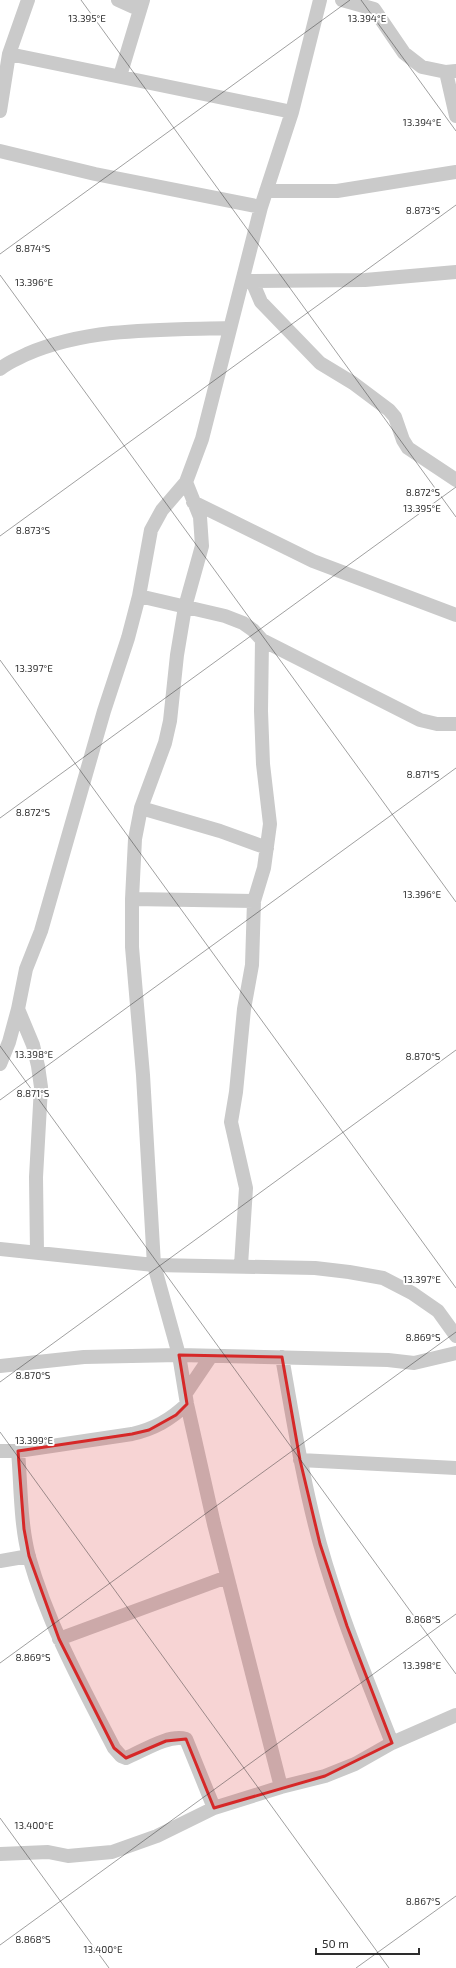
<svg xmlns="http://www.w3.org/2000/svg" width="456" height="1968" font-family="'Exo 2',sans-serif">
	<rect width="100%" height="100%" fill="#fff"/>
	<g fill="none" stroke-linecap="round" stroke-linejoin="round">
		<path stroke="#cacaca" stroke-width="14" d="M 118,0 L 140,10
			M 342,0 L 374,9 L 404,53 L 422,67 L 446,72 L 456,71
			M 9,54 L 292,112
			M 446,72 L 456,116
			M 120,76 L 143,0
			M 0,111 L 9,54 L 28,0
			M 0,151 L 95,174 L 261,207
			M 266,191 L 337,191 L 456,172
			M 245,281 L 365,280 L 456,272
			M 252,281 L 261,302 L 320,363 L 353,383 L 389,410 L 395,417 L 403,440 L 408,448 L 456,480
			M 0,369 C 8,362 17,359 27,354 C 90,327 162,330 230,328
			M 186,482 L 200,517 L 202,546 L 185,607 L 177,655 L 170,721 L 165,743 L 141,808 L 135,839 L 132,899 L 132,947 L 143,1075 L 154,1265 L 179,1355 L 187,1404 L 214,1524 L 281,1787
			M 193,502 L 313,561 L 456,615
			M 139,596 L 225,616 L 243,623 L 253,630 L 262,640 L 420,720 L 437,724 L 456,724
			M 141,808 L 220,831 L 267,848
			M 132,899 L 254,901
			M 18,1009 L 33,1045 L 38,1066 L 41,1087 L 36,1177 L 37,1252
			M 0,1064 L 9,1042 L 18,1009 L 26,969 L 41,931 L 104,711 L 128,638 L 139,596 L 151,530 L 162,510 L 186,482 L 202,439 L 261,207 L 292,112 L 320,0
			M 0,1249 L 154,1265 L 315,1268 L 349,1272 L 383,1278 L 412,1293 L 438,1311 L 456,1336
			M 241,1265 L 246,1188 L 231,1122 L 236,1092 L 244,1009 L 252,965 L 254,901 L 264,868 L 270,824 L 263,764 L 261,711 L 262,640
			M 282,1357 C 293,1419 303,1482 320,1544 C 339,1612 366,1677 392,1743
			M 0,1366 L 84,1357 L 179,1355 L 388,1360 L 414,1363 L 456,1353
			M 186,1393 L 211,1356
			M 0,1451 L 18,1451 L 132,1434 C 154,1429 170,1420 187,1404
			M 18,1451 C 21,1485 20,1523 29,1557 C 48,1624 82,1686 114,1748 L 121,1756 L 126,1758 C 143,1751 168,1734 186,1739 L 214,1808
			M 300,1460 L 456,1468
			M 0,1561 L 29,1556
			M 59,1639 L 227,1577
			M 0,1854 L 48,1852 L 68,1856 L 112,1852 L 157,1836 L 214,1808 L 281,1787 L 325,1776 L 355,1764 L 392,1743 L 456,1715"/>
	</g>
	<path fill="#d62828" fill-opacity="0.2" stroke="#d62828" stroke-width="3" stroke-linejoin="round" d="M 179,1355 L 282,1357 L 300,1460 L 320,1544 L 347,1626 L 392,1743 L 325,1776 L 214,1808 L 186,1739 L 166,1741 L 126,1758 L 114,1748 L 59,1639 L 29,1556 L 24,1529 L 18,1451 L 132,1434 L 149,1430 L 176,1415 L 187,1404 Z"/>
	<path fill="none" stroke="#2d2d2d" stroke-width="1" stroke-opacity="0.45" d="M 81,0 L 456,517M 361,0 L 456,131M 0,254 L 350,0M 0,275 L 456,902M 0,536 L 456,205M 0,660 L 456,1288M 0,818 L 456,487M 0,1046 L 456,1674M 0,1100 L 456,768M 0,1382 L 456,1050M 0,1432 L 389,1968M 0,1663 L 456,1332M 0,1818 L 109,1968M 0,1945 L 456,1614M 356,1968 L 456,1896"/>
	<g font-size="10" text-anchor="middle" fill="#2d2d2d" stroke="#fff" stroke-width="4" stroke-linejoin="round" paint-order="stroke">
		<text x="87" y="22">13.395°E</text>
		<text x="367" y="22">13.394°E</text>
		<text x="422" y="126">13.394°E</text>
		<text x="423" y="214">8.873°S</text>
		<text x="33" y="252">8.874°S</text>
		<text x="34" y="286">13.396°E</text>
		<text x="423" y="496">8.872°S</text>
		<text x="422" y="512">13.395°E</text>
		<text x="33" y="534">8.873°S</text>
		<text x="34" y="672">13.397°E</text>
		<text x="423" y="778">8.871°S</text>
		<text x="33" y="816">8.872°S</text>
		<text x="422" y="898">13.396°E</text>
		<text x="34" y="1058">13.398°E</text>
		<text x="423" y="1060">8.870°S</text>
		<text x="33" y="1097">8.871°S</text>
		<text x="422" y="1283">13.397°E</text>
		<text x="423" y="1341">8.869°S</text>
		<text x="33" y="1379">8.870°S</text>
		<text x="34" y="1444">13.399°E</text>
		<text x="423" y="1623">8.868°S</text>
		<text x="33" y="1661">8.869°S</text>
		<text x="422" y="1669">13.398°E</text>
		<text x="34" y="1829">13.400°E</text>
		<text x="423" y="1905">8.867°S</text>
		<text x="33" y="1943">8.868°S</text>
		<text x="103" y="1953">13.400°E</text>
	</g>
	<path d="M316 1948v6h103v-6" fill="none" stroke="#2d2d2d" stroke-width="2"/>
	<text x="322" y="1948" font-size="12" fill="#2d2d2d" stroke="#ffffff" stroke-width="3" paint-order="stroke">50 m</text>
</svg>
